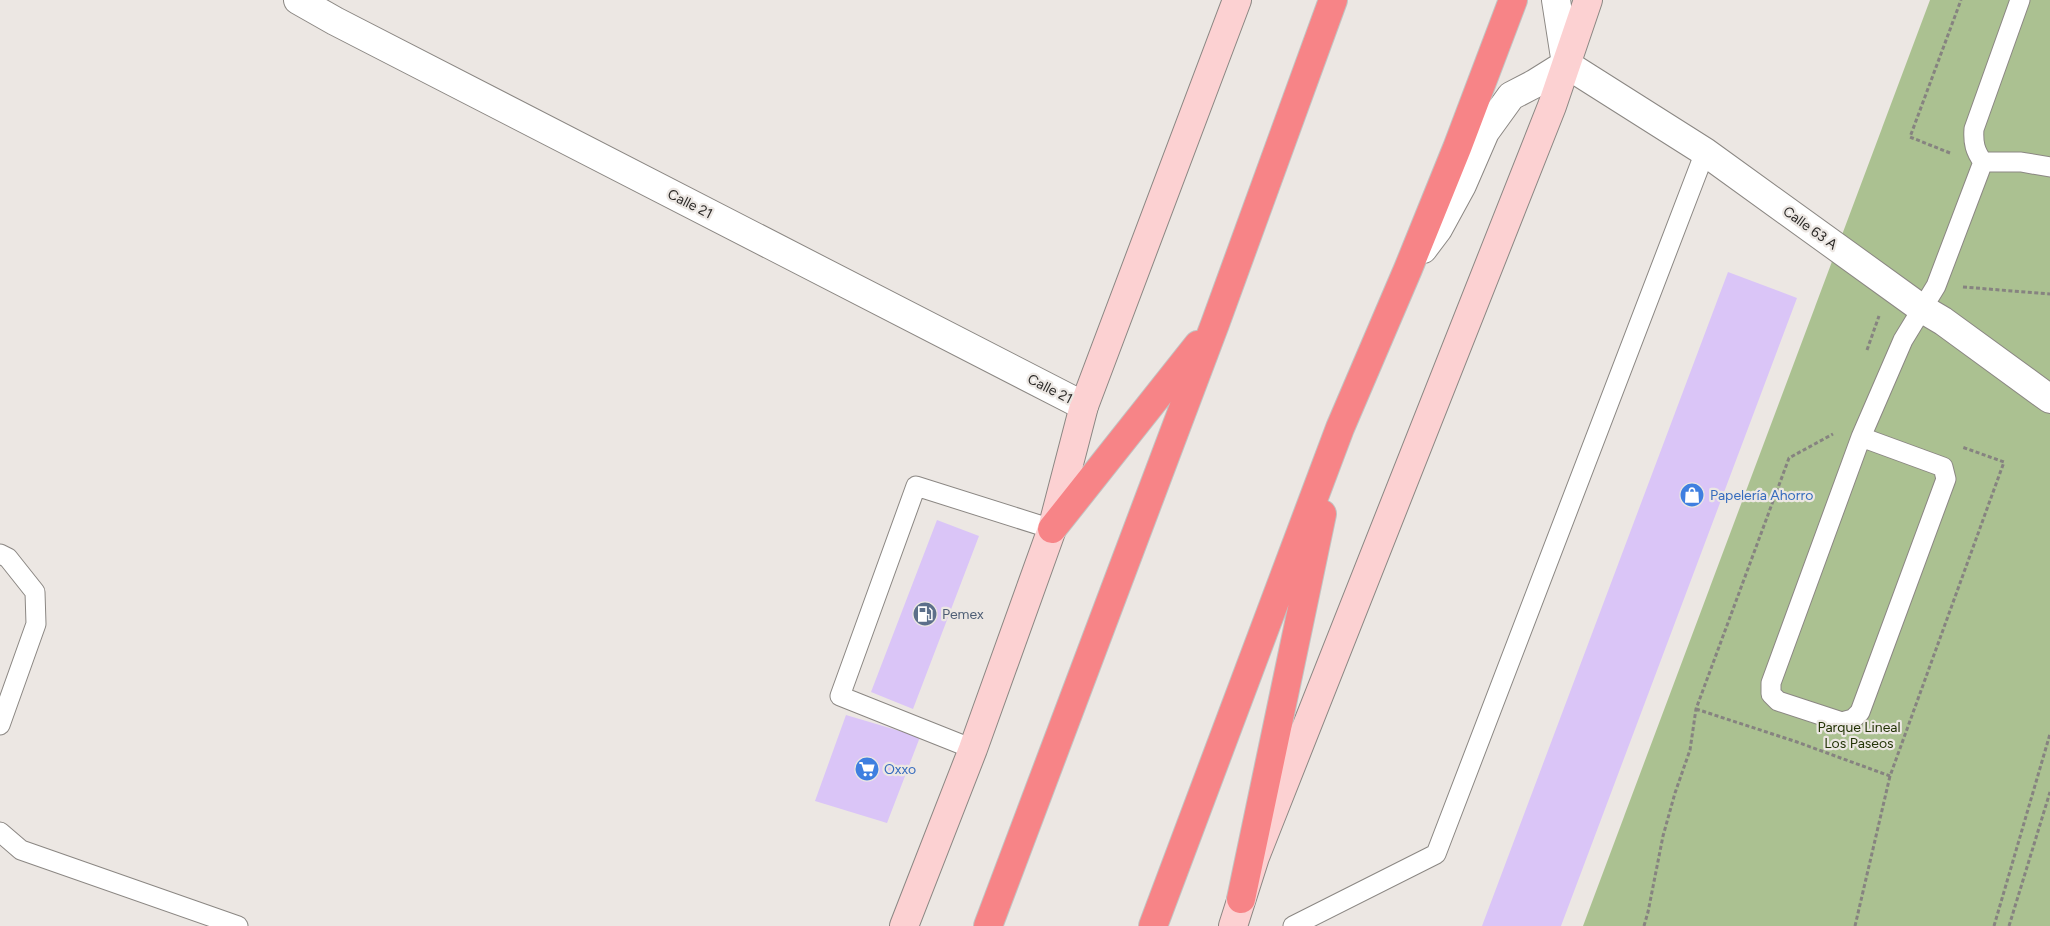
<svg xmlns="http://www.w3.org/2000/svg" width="2050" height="926" font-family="Figtree,sans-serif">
	<rect width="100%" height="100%" fill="#ece7e3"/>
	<path fill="#abc191" d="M 1930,0 L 2050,0 L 2050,926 L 1583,926 Z"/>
	<path fill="#dac5f7" d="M 1728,272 L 1797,298 L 1561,926 L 1482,926 Z
		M 937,520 L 979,536 L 913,709 L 871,692 Z
		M 846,715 L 920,737 L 887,823 L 815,801 Z"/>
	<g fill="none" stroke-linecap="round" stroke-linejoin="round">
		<defs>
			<path id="service" d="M 1983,162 C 1975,151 1973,143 1974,129 L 2020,0
				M 1983,162 L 2021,162 L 2050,167
				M 1861,437 L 1943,467 L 1946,479 L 1860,712 L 1853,719 L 1842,722 L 1778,701 L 1771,694 L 1771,683 L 1861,437 L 1903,340 L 1936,286 L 1983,162
				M 0,554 L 8,558 L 35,592 L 36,624 L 0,725
				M 973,749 L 840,696 L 916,486 L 1052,529
				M 0,832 L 21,850 L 238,926
				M 1293,926 L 1436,854 L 1705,152"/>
			<path id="minor" d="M 298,0 L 335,21 L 1084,406"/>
			<path id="tertiary" d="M 1556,0 L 1566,64 L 1705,152 L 1921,308 L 1943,321 L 2050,399
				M 1423,249 L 1438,229 L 1462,185 L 1485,132 L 1511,96 L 1534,84 L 1566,64"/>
			<path id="secondary" d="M 904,926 L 973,749 L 1052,529 L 1084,406 L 1237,0
				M 1233,926 L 1255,857 L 1552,106 L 1588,0"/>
			<path id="trunk" d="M 1052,529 L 1198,345
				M 1241,899 L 1322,514
				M 988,926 L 1215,324 L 1333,0
				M 1153,926 L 1340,428 L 1408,269 L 1457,148 L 1513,0"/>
		</defs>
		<use href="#service" stroke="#8b8783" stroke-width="21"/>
		<use href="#minor" stroke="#8b8783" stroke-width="30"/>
		<use href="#tertiary" stroke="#8b8783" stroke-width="30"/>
		<use href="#secondary" stroke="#8b8783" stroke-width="30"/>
		<use href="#trunk" stroke="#c3c3c2" stroke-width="30"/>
		<path stroke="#868380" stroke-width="3" stroke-dasharray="4 2.5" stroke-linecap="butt" d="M 1950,153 L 1910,137 L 1961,0
			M 1963,287 L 2050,294
			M 1867,350 L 1879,316
			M 1696,709 L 1797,742 L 1890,776 L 2004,462 L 1962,447
			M 1644,926 L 1648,912 L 1663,836 L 1675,793 L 1690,750 L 1696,709 L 1789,458 L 1833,434
			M 1855,926 L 1890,776
			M 1994,926 L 2050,734
			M 2009,926 L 2050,792"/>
		<use href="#service" stroke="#fff" stroke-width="19"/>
		<use href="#minor" stroke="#fff" stroke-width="28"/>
		<use href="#tertiary" stroke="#fff" stroke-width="28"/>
		<use href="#secondary" stroke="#fcd1d2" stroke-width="28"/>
		<use href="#trunk" stroke="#f78487" stroke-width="28"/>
	</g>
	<defs>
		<symbol id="shop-disc" viewBox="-11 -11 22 22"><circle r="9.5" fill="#3f7fe0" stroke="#ece7e3"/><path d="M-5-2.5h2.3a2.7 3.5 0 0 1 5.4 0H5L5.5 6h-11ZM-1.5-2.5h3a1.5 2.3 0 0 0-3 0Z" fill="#fff"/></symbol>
		<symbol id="fuel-disc" viewBox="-11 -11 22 22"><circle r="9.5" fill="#5c6f8a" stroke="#ece7e3"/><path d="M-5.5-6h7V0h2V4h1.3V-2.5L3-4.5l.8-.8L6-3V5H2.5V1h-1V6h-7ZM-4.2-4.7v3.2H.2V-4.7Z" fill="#fff"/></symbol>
		<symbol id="supermarket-disc" viewBox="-11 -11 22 22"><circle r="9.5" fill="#3f7fe0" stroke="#ece7e3"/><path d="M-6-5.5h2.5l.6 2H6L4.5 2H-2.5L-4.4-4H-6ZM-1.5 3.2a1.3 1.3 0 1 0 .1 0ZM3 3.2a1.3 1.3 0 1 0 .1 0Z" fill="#fff"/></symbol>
	</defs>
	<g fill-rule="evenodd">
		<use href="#shop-disc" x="1678" y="481" width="28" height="28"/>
		<use href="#fuel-disc" x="911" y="600" width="28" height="28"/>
		<use href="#supermarket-disc" x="853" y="755" width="28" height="28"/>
	</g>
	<g text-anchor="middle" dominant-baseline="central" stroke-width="4.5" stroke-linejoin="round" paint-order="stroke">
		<g font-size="14" fill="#2a2826" stroke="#ece7e3">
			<text transform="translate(690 204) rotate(27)">Calle 21</text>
			<text transform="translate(1810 228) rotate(36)">Calle 63 A</text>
			<text transform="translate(1050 389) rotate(27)">Calle 21</text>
		</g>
		<g font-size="14" fill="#366cbe" stroke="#ece7e3" text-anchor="start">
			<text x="1710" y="495">Papelería Ahorro</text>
			<text x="884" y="769">Oxxo</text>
		</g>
		<g font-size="14" fill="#4e5e75" stroke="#ece7e3" text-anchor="start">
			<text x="942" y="614">Pemex</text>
		</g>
		<g font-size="14" fill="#233406" stroke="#ece7e3">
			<text x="1859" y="727">Parque Lineal<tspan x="1859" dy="16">Los Paseos</tspan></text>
		</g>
	</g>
</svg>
